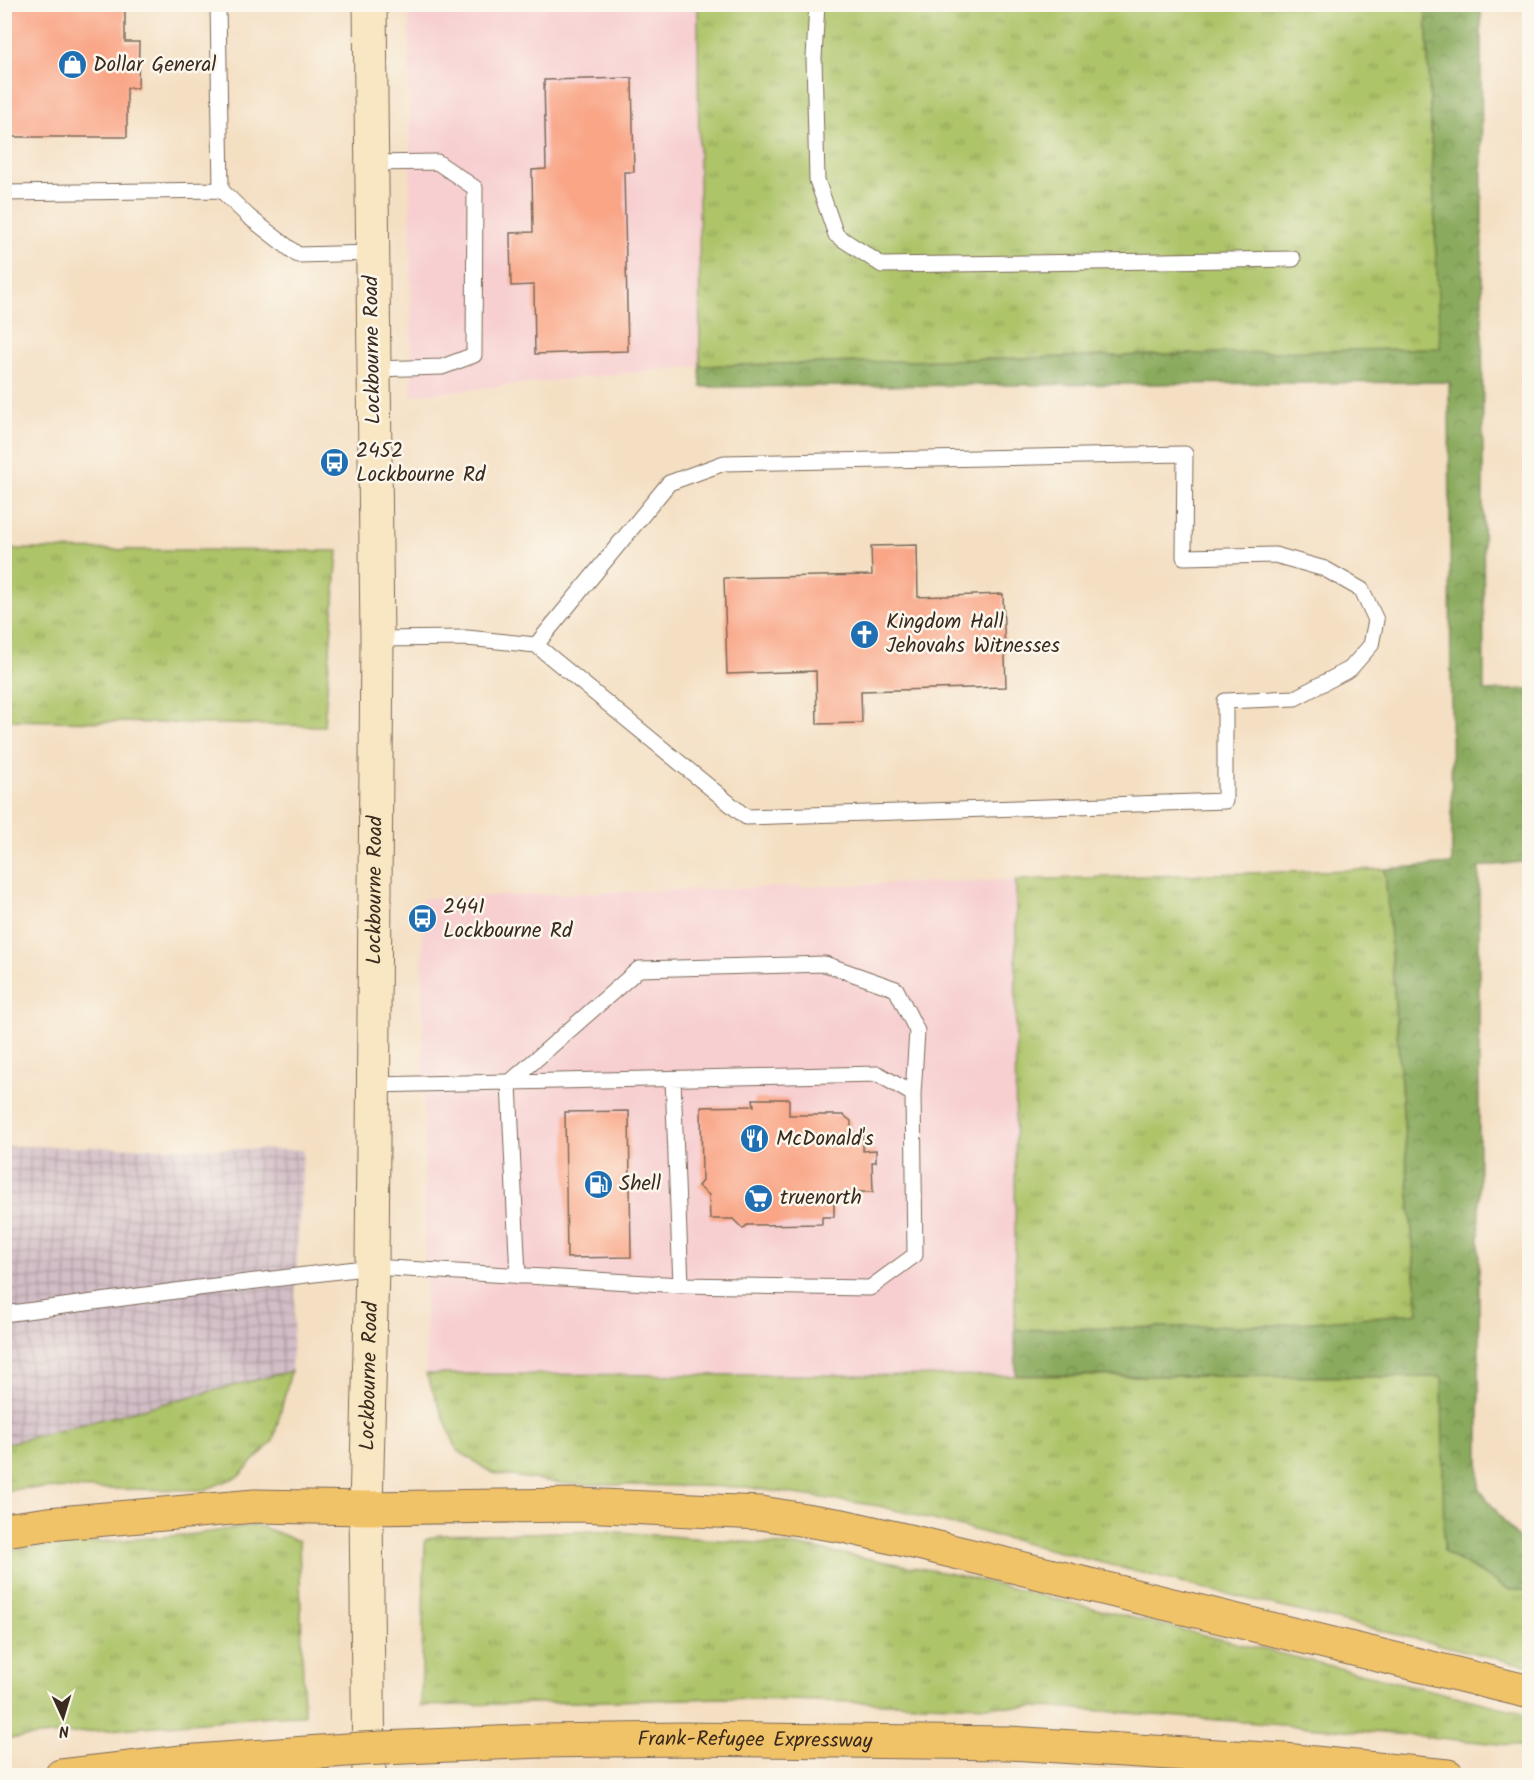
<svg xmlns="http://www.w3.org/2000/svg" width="1534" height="1780" font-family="Kalam,sans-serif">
	<defs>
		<pattern id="industrial-grid" width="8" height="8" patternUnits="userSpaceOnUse" patternTransform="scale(1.5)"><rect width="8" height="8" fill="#d2bdc6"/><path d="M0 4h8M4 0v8" fill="none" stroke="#ac9aa0"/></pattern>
		<pattern id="grass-tufts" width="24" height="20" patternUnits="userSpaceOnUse" patternTransform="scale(1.5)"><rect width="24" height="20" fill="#adc469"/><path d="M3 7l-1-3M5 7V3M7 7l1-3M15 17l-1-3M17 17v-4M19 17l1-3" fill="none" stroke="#8e9f56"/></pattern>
		<pattern id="forest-crowns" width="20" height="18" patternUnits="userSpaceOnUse" patternTransform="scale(1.5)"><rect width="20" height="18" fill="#8aaa5d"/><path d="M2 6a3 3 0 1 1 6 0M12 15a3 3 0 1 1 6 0" fill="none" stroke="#728b4c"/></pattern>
	</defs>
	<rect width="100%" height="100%" fill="#fbf7ec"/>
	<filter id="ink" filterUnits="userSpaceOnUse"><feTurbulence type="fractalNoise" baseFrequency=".0167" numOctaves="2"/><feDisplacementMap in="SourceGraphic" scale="12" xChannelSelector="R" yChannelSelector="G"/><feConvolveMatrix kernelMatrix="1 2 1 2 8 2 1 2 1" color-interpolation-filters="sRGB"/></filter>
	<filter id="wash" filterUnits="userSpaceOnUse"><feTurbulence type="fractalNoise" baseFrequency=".008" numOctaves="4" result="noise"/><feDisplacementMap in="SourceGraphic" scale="24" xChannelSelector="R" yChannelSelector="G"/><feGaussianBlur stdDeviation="1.35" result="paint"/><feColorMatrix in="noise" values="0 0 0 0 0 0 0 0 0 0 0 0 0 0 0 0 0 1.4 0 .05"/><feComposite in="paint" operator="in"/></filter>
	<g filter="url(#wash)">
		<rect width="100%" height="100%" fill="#f4dfc3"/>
		<path fill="#f7cfd1" d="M 409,5 L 698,5 L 700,366 L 412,395 Z
			M 1016,880 L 1015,1330 L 1016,1375 L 426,1374 L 422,898 Z"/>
		<path fill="url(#industrial-grid)" d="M 5,1146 L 303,1150 L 291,1371 L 5,1444 Z"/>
		<path fill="url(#grass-tufts)" stroke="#747744" stroke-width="1.5" d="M 698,5 L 1426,5 L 1440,348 L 700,366 Z
			M 5,549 L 338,551 L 324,726 L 5,720 Z
			M 1385,869 L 1418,1314 L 1277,1325 L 1015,1330 L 1016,880 Z
			M 291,1371 L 273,1441 L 239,1476 L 204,1490 L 25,1488 L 5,1491 L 5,1444 Z
			M 426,1374 L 1443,1377 L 1444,1552 L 1510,1590 L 1529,1590 L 1529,1666 L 1181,1583 L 879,1506 L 745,1487 L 567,1484 L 492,1473 L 457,1450 Z
			M 257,1525 L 299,1541 L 304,1715 L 271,1716 L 5,1739 L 5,1550 L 196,1534 Z
			M 605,1531 L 805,1547 L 957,1575 L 1529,1714 L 1529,1747 L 1409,1735 L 1065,1708 L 722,1698 L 421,1706 L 425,1540 L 439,1535 Z"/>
		<path fill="url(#forest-crowns)" stroke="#626a3e" stroke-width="1.5" d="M 1426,5 L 1481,5 L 1484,691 L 1529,689 L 1529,861 L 1479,867 L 1479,1489 L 1523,1545 L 1529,1547 L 1529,1590 L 1510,1590 L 1444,1552 L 1442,1377 L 1016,1375 L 1015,1330 L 1277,1325 L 1418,1313 L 1385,869 L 1452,864 L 1449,382 L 701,387 L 700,366 L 1440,348 Z"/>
		<g id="blocks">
			<path fill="#f9a586" d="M 4,4 L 125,4 L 125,42 L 139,42 L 138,88 L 127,88 L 127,137 L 4,137 Z
				M 632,78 L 634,172 L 624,172 L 628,351 L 535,354 L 534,285 L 511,286 L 510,233 L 533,232 L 532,170 L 546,169 L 544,80 Z
				M 917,545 L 918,597 L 1003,594 L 1006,687 L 861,691 L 862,723 L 817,724 L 816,671 L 727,674 L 724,578 L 872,575 L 871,546 Z
				M 753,1099 L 789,1099 L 789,1115 L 843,1115 L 851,1121 L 851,1135 L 863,1135 L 863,1151 L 876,1150 L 876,1162 L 872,1162 L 873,1192 L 852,1192 L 852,1197 L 834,1197 L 834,1217 L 822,1217 L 822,1224 L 747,1225 L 743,1229 L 733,1219 L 710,1219 L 709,1195 L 698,1186 L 702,1181 L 701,1107 L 754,1106 Z
				M 629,1111 L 631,1257 L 567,1258 L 565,1112 Z"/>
		</g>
	</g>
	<g filter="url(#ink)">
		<use href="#blocks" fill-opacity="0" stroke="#7c6958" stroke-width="1.5"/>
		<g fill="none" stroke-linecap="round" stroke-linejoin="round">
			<defs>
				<path id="service" d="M 218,4 L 221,190 L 249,217 L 298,255 L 372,253
					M 817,4 L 814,58 L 817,180 L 836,235 L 882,265 L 1293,259
					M 372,163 L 437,162 L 475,188 L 474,355 L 442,367 L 374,369
					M 4,193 L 221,190
					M 377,639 L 467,638 L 536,645 L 746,817 L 1225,801 L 1225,701 L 1295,698 L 1350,669 L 1371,645 L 1376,620 L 1362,590 L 1325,569 L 1275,555 L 1184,557 L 1185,454 L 724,463 L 669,483 L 536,645
					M 673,1079 L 681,1285
					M 518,1276 L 509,1083 L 639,969 L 825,964 L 896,989 L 917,1031 L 913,1094
					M 4,1314 L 198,1288 L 372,1267 L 681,1285 L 870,1288 L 915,1255 L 913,1094 L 878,1074 L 373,1085"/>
				<g id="secondary">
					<path id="s1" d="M 369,1776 L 366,1508 L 372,1267 L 377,639 L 370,4"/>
				</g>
				<g id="motorway">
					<path d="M 4,1530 L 48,1524 L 255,1506 L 366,1508 L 579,1505 L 761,1513 L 843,1526 L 922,1544 L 1530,1692"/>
					<path id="s2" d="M 542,1741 L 682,1739 L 1009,1743 L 1284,1760 L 1448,1776"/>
					<path d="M 61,1776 L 182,1762"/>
				</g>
			</defs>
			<use href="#service" stroke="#7c6958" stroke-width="17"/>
			<use href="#secondary" stroke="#7c6958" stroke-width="35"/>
			<use href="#motorway" stroke="#7c6958" stroke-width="35"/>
			<use href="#service" stroke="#fff" stroke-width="15"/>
			<use href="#secondary" stroke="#f9e7c3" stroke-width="33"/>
			<use href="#motorway" stroke="#f1c369" stroke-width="33"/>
			<defs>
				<path id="motorway-bridge" d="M 182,1762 L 361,1749 L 542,1741"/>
			</defs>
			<use href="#motorway-bridge" stroke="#7c6958" stroke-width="35" stroke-linecap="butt"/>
			<use href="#motorway-bridge" stroke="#f1c369" stroke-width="33"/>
		</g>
	</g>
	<defs>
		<symbol id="shop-disc" viewBox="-11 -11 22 22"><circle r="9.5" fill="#1f6fb2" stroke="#fbf7ec"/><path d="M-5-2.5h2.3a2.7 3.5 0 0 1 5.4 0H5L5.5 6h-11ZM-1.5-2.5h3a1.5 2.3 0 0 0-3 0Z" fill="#fff"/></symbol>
		<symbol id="bus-disc" viewBox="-11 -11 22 22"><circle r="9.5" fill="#1f6fb2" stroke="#fbf7ec"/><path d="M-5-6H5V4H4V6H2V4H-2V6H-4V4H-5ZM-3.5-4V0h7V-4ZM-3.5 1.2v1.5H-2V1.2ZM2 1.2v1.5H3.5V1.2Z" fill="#fff"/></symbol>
		<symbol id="church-disc" viewBox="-11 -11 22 22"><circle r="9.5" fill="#1f6fb2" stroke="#fbf7ec"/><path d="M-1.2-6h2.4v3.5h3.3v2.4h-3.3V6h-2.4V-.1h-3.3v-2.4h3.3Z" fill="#fff"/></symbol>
		<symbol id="restaurant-disc" viewBox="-11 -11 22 22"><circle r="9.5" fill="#1f6fb2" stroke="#fbf7ec"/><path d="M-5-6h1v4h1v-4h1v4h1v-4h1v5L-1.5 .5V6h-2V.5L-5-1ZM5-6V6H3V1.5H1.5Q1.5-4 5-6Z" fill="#fff"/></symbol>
		<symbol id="fuel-disc" viewBox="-11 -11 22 22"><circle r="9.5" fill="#1f6fb2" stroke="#fbf7ec"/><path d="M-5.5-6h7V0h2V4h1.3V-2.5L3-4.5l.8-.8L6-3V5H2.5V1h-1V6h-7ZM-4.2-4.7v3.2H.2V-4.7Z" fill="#fff"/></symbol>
		<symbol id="supermarket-disc" viewBox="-11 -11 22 22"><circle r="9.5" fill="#1f6fb2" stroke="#fbf7ec"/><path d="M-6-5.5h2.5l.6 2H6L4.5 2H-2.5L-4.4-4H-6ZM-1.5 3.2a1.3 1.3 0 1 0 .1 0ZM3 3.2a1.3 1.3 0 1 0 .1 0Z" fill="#fff"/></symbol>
	</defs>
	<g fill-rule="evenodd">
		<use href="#shop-disc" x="56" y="48" width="33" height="33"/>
		<use href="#bus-disc" x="318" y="446" width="33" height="33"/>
		<use href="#church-disc" x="848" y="618" width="33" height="33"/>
		<use href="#bus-disc" x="406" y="902" width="33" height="33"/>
		<use href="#restaurant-disc" x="738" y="1122" width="33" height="33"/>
		<use href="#fuel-disc" x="582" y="1168" width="33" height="33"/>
		<use href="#supermarket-disc" x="742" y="1182" width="33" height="33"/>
	</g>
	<g text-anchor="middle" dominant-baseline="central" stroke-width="5" stroke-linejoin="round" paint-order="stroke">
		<g font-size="21" fill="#3b2a1e" stroke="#fbf7ec" text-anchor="start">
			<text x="93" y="65">Dollar General</text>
			<text x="356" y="451">2452<tspan x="356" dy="24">Lockbourne Rd</tspan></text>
			<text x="886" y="622">Kingdom Hall<tspan x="886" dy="24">Jehovahs Witnesses</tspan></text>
			<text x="443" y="907">2441<tspan x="443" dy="24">Lockbourne Rd</tspan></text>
			<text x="776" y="1139">McDonald's</text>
			<text x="619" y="1184">Shell</text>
			<text x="780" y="1198">truenorth</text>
		</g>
		<g font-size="21" fill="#3b2a1e" stroke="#fbf7ec">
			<text transform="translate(373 350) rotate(-91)">Lockbourne Road</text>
			<text stroke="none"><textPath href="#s1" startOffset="886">Lockbourne Road</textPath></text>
			<text stroke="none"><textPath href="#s1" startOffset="400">Lockbourne Road</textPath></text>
			<text stroke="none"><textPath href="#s2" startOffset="213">Frank-Refugee Expressway</textPath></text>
		</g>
	</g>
	<rect width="1534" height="1780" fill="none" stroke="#fbf7ec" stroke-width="24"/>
	<g transform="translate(63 1717) rotate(176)" stroke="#fbf7ec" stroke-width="4.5" paint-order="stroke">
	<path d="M0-4.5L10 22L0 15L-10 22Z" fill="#3b2a1e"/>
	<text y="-9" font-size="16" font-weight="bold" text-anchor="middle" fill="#3b2a1e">N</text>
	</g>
</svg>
